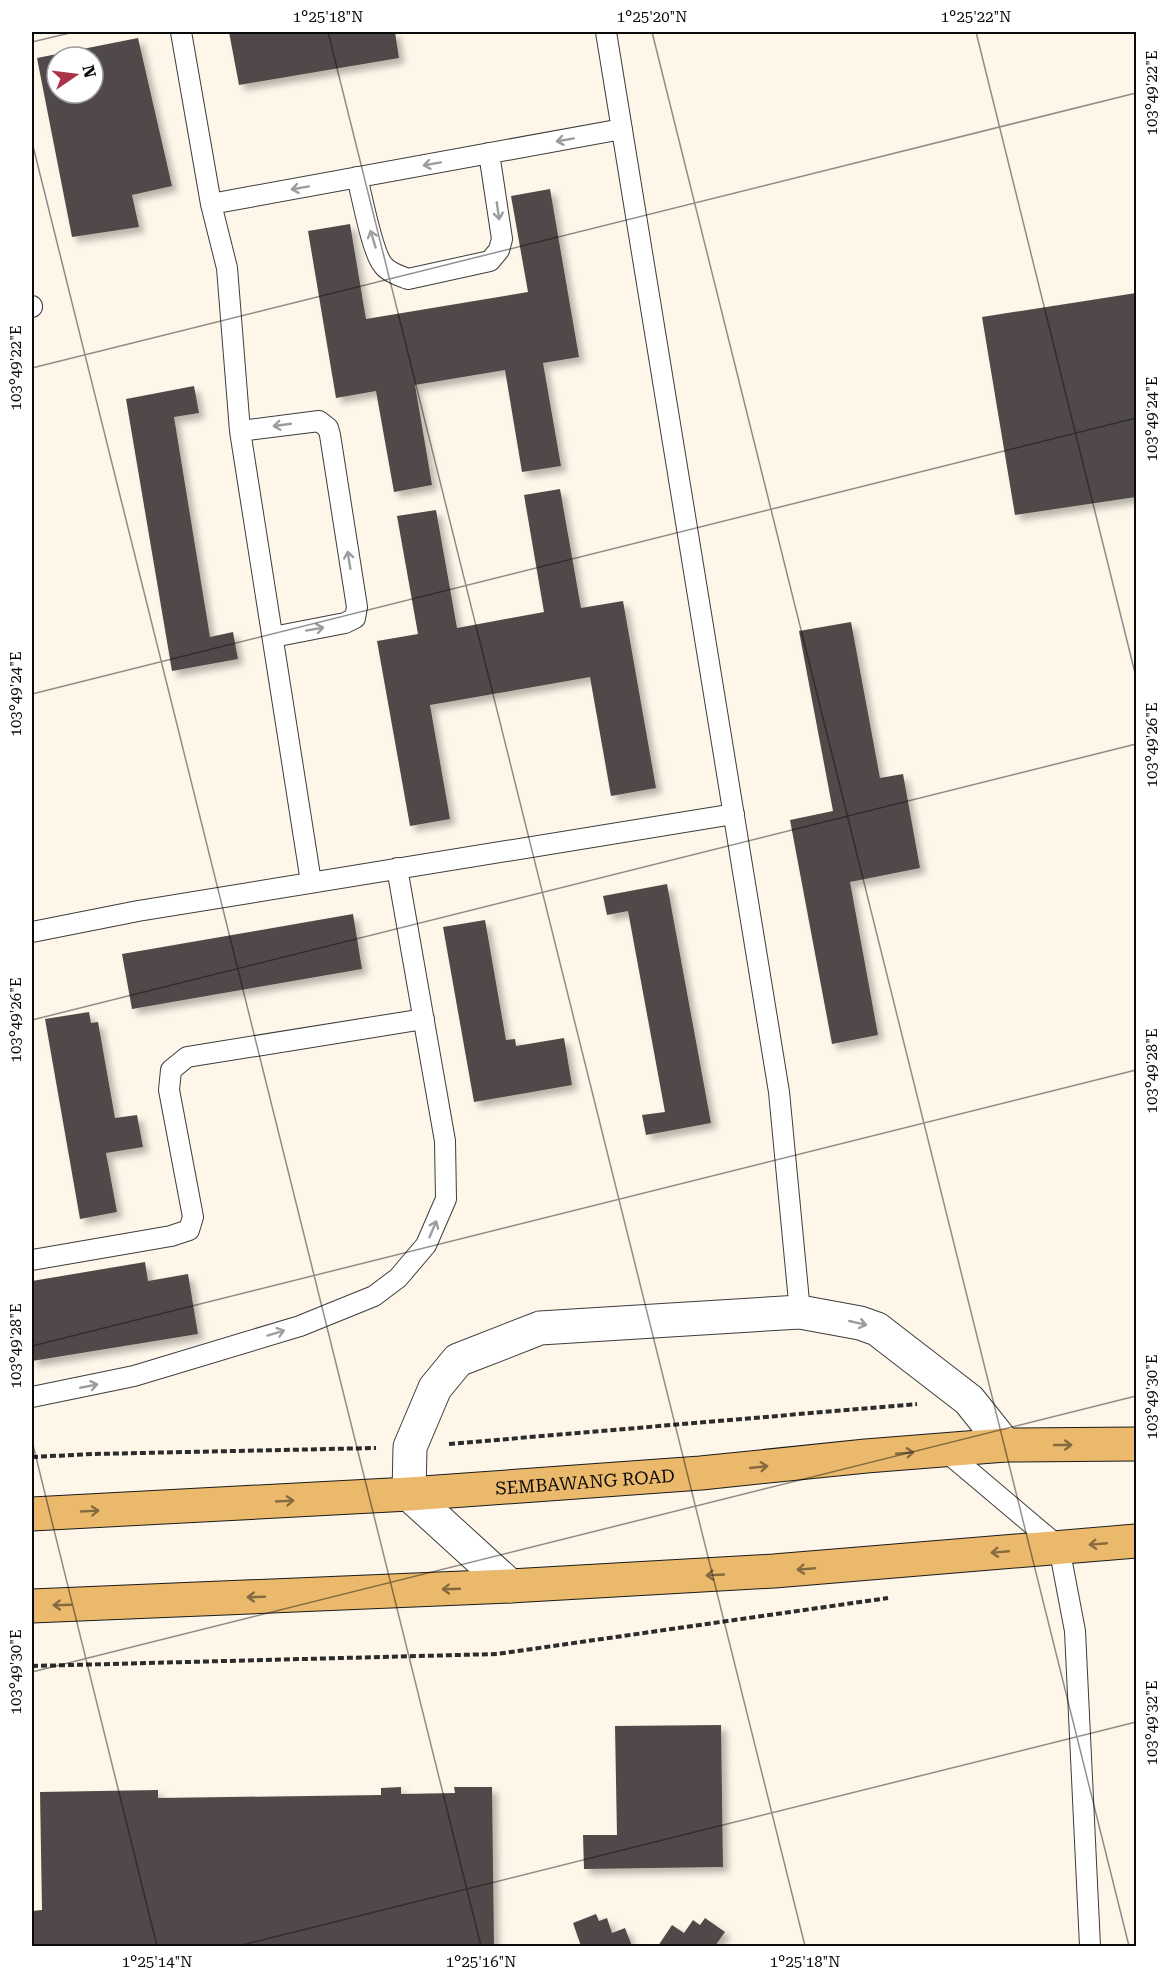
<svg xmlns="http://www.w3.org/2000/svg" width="1168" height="1978" font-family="'Roboto Serif',serif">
	<defs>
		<filter id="shadow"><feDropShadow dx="5.5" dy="5.5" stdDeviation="3" flood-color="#0004"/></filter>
	</defs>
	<rect width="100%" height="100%" fill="#fdf6e9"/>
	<path fill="#514a48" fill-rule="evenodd" filter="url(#shadow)" d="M 229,32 L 395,32 L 399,58 L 239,85 Z
		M 138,38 L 172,186 L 132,195 L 139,227 L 72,237 L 37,58 ZM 57,57 L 93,57 L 93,93 L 57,93 Z
		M 550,189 L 579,357 L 543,363 L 561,466 L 522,472 L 505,370 L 415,385 L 432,485 L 394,492 L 376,391 L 336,398 L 308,231 L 350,224 L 366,319 L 528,292 L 511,196 Z
		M 1136,293 L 1136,497 L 1015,515 L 982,317 Z
		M 194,386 L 199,413 L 174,417 L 210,637 L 233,632 L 238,659 L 172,671 L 126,399 Z
		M 560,489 L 581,608 L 623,601 L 656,788 L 611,796 L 590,677 L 430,705 L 450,819 L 410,826 L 377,641 L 418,634 L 397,516 L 436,510 L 457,628 L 544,612 L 524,495 Z
		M 851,622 L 880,778 L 903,774 L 920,868 L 850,882 L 878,1035 L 832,1044 L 790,820 L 833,811 L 799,631 Z
		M 667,884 L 711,1123 L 646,1135 L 642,1115 L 665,1112 L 628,911 L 607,915 L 603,896 Z
		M 353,914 L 362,969 L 132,1009 L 122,954 Z
		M 485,920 L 506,1040 L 515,1039 L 516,1046 L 564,1038 L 572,1085 L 474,1102 L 443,927 Z
		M 89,1012 L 91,1023 L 98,1022 L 115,1118 L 137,1115 L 143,1147 L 106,1153 L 117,1212 L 80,1219 L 45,1019 Z
		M 145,1262 L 148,1281 L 188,1274 L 198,1334 L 32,1361 L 32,1281 Z
		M 721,1725 L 723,1867 L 584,1869 L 583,1835 L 617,1835 L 615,1726 Z
		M 401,1787 L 401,1794 L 455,1793 L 454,1787 L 492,1787 L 494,1946 L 32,1946 L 32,1911 L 42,1910 L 40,1792 L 158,1790 L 158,1798 L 381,1795 L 381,1788 Z
		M 596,1914 L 599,1921 L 607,1918 L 612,1933 L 625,1928 L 632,1946 L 581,1946 L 573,1923 Z
		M 705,1918 L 725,1932 L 715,1946 L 658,1946 L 672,1925 L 684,1933 L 693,1920 L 700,1925 Z"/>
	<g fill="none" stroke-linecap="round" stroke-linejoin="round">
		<defs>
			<path id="lane" d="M 181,32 L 211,204 L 227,268 L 240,431 L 311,882
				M 606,32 L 779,1092 L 800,1312
				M 357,177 C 362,196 372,252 383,265 C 388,272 400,276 408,279 L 490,261 L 499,250 L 502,239 L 489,153
				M 211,204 L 622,129
				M 32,306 L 32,307
				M 240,431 L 319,421 L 328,428 L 330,435 L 357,607 L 355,618 L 345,623 L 273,637
				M 32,932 L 138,911 L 734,814
				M 32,1260 L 171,1236 L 189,1230 L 193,1217 L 169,1090 L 171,1070 L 187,1057 L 424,1019
				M 32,1397 L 134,1376 L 300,1326 L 374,1296 L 398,1278 L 426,1245 L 446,1199 L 445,1141 L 397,868
				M 943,1449 L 1059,1547 L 1075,1631 L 1090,1946"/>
			<path id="street" d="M 510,1586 L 409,1494 L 410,1447 L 435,1388 L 458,1360 L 540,1328 L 800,1312 L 860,1323 L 877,1329 L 969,1400 L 1005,1445"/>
			<g id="primary">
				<path id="s1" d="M 32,1514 L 409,1494 L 701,1473 L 866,1456 L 1005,1445 L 1136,1444"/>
				<path d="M 32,1606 L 510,1586 L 774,1571 L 1136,1541"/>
			</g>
		</defs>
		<use href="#lane" stroke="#3d3d3d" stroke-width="22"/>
		<use href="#street" stroke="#3d3d3d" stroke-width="35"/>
		<use href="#primary" stroke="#1b1b1b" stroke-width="35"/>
		<path stroke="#2c2c2c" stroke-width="4" stroke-dasharray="6 3" stroke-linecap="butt" d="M 449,1444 L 917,1404
			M 32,1457 L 93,1454 L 376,1448
			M 32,1666 L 497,1654 L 888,1598"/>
		<use href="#lane" stroke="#fff" stroke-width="20"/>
		<use href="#street" stroke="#fff" stroke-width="33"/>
		<use href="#primary" stroke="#eab96c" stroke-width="33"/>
	</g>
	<defs><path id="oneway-shaft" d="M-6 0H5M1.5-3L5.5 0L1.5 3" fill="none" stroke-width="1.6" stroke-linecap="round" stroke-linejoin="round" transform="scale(1.5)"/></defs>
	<g stroke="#9d9d9d">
		<use href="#oneway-shaft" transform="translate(565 140) rotate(170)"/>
		<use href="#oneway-shaft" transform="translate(432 164) rotate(170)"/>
		<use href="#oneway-shaft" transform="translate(300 188) rotate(170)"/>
		<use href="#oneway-shaft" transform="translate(498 211) rotate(82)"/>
		<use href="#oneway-shaft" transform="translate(373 239) rotate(-107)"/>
		<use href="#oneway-shaft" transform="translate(282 425) rotate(172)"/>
		<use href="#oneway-shaft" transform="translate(349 560) rotate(-99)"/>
		<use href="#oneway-shaft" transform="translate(315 629) rotate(-10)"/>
		<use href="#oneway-shaft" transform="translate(433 1229) rotate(-67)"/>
		<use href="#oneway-shaft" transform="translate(858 1323) rotate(13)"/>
		<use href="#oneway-shaft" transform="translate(276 1333) rotate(-17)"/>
		<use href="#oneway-shaft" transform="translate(89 1386) rotate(-11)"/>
	</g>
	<g stroke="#856a40">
		<use href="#oneway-shaft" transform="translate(1063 1445)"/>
		<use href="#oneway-shaft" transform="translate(905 1453) rotate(-5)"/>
		<use href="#oneway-shaft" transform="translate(759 1467) rotate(-6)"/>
		<use href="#oneway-shaft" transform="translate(285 1501) rotate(-3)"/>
		<use href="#oneway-shaft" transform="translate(90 1511) rotate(-3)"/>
		<use href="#oneway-shaft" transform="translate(1098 1544) rotate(175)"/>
		<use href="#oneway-shaft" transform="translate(1000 1552) rotate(175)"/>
		<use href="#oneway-shaft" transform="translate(806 1569) rotate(175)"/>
		<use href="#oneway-shaft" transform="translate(715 1575) rotate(177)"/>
		<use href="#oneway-shaft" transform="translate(451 1589) rotate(178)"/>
		<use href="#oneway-shaft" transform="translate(256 1597) rotate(178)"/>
		<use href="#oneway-shaft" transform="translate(62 1605) rotate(178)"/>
	</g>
	<path fill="none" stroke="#0a0a0a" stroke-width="1.5" stroke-opacity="0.45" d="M 328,32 L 805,1946M 652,32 L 1129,1946M 976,32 L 1136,677M 32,42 L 74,32M 32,142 L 481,1946M 32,368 L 1136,93M 32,694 L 1136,418M 32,1020 L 1136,744M 32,1346 L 1136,1070M 32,1441 L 157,1946M 32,1672 L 1136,1396M 238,1946 L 1136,1722"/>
	<g text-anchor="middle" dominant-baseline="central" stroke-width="6" stroke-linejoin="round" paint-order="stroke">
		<g font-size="18" fill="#0a0a0a" stroke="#fff">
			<text stroke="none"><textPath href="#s1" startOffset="554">SEMBAWANG ROAD</textPath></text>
		</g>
	</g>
	<rect width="1168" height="1978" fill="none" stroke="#ffffff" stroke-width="66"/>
	<g transform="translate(75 75) rotate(76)"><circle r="28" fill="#ffffff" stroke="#9d9d9d" stroke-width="1.5"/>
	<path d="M0-4.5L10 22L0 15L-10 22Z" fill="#aa3249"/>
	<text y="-9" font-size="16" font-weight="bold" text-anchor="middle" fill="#0a0a0a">N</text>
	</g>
	<rect x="33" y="33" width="1102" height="1912" fill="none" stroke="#0a0a0a" stroke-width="2"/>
	<g font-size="15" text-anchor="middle" fill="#0a0a0a">
		<text x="328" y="22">1°25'18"N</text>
		<text x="652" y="22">1°25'20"N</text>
		<text x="976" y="22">1°25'22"N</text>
		<text transform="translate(1152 93) rotate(-90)" y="5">103°49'22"E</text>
		<text transform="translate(16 368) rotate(-90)" y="5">103°49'22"E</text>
		<text transform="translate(1152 419) rotate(-90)" y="5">103°49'24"E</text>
		<text transform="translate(16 694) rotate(-90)" y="5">103°49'24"E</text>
		<text transform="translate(1152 745) rotate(-90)" y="5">103°49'26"E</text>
		<text transform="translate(16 1020) rotate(-90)" y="5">103°49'26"E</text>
		<text transform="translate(1152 1071) rotate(-90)" y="5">103°49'28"E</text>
		<text transform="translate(16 1346) rotate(-90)" y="5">103°49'28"E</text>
		<text transform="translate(1152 1397) rotate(-90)" y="5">103°49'30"E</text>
		<text transform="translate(16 1672) rotate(-90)" y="5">103°49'30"E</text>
		<text transform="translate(1152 1723) rotate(-90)" y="5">103°49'32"E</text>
		<text x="157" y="1967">1°25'14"N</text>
		<text x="481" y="1967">1°25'16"N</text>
		<text x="805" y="1967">1°25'18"N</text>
	</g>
</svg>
